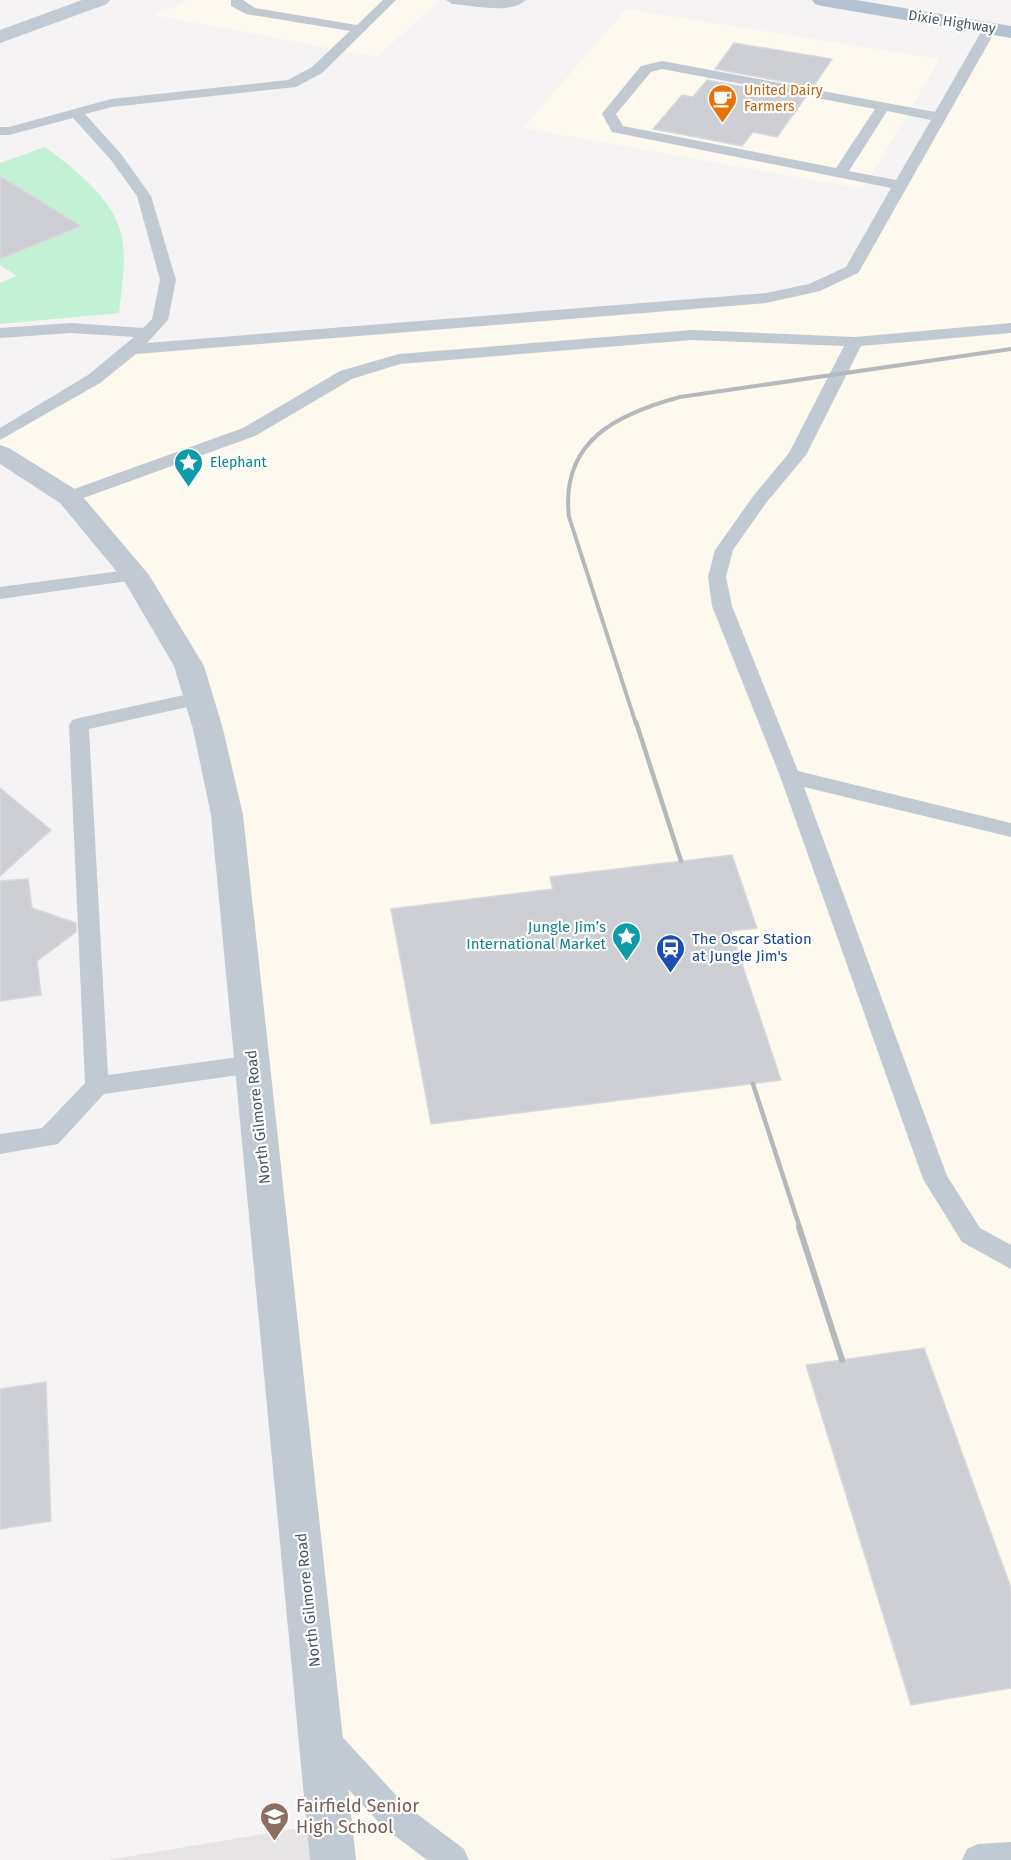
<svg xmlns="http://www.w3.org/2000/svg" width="1011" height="1860" font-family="'Fira Sans',sans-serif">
	<rect width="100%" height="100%" fill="#f5f3f3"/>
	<path fill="#fdf9ef" d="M 189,0 L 440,0 L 377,57 L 154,15 Z
		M 626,9 L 940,59 L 863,189 L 523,128 Z
		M 990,28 L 1011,32 L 1011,1860 L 333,1860 L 227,815 L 189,666 L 69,497 L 0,453 L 0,435 L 132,349 L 766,298 L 814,288 L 852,270 Z"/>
	<path fill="#e6e4e5" d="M 330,1823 L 333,1860 L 107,1860 Z"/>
	<path fill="#c3f1d5" d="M 45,147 C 76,170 119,202 123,244 C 126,266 121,291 119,313 L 0,324 L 0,283 L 17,276 L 0,265 L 0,259 L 81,226 L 0,176 L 0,163 Z"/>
	<path fill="#cdcfd5" stroke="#d7d9de" stroke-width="1.5" d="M 734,43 L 832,59 L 813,87 L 715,69 Z
		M 707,80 L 805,98 L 777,137 L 753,132 L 742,146 L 653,129 L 682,95 L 693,97 Z
		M 0,176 L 81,226 L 0,259 Z
		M 0,788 L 51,830 L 0,876 Z
		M 732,855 L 757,928 L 731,931 L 781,1080 L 431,1124 L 391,909 L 553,889 L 550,877 Z
		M 28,879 L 32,908 L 76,923 L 76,932 L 37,961 L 41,995 L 0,1001 L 0,881 Z
		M 924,1348 L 1011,1588 L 1011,1688 L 911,1705 L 806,1365 Z
		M 46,1382 L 51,1521 L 0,1529 L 0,1389 Z"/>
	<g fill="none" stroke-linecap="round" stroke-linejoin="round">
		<path fill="#c1cad2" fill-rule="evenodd" d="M 231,0 L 243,0 L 255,8 L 357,25 L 383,0 L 396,0 L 322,73 L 296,87 L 112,107 L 85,114 L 121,154 L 151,196 L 176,280 L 168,320 L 147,343 L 766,293 L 809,284 L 846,267 L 891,188 L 612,132 L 602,114 L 604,111 L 641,66 L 662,61 L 935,112 L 985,25 L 990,24 L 997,28 L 860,270 L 858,273 L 820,291 L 766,303 L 136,354 L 100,383 L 0,440 L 0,428 L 88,375 L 134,337 L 71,333 L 0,338 L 0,328 L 71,323 L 143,328 L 152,319 L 160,280 L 137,196 L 111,160 L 73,118 L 9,135 L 0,135 L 0,127 L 9,127 L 111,99 L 288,80 L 312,67 L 350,31 L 246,14 L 231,6 ZM 662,69 L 875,109 L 836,168 L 623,126 L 616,114 L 651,72 ZM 887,111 L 931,120 L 896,180 L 849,171 Z
			M 446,0 L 526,0 C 510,15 472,5 452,4 Z
			M 1011,323 L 1011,333 L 861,346 L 806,455 L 766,503 L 733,550 L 726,577 L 732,606 L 798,771 L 1011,823 L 1011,837 L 804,787 L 947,1176 L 980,1228 L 1011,1245 L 1011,1269 L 962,1242 L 923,1179 L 780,776 L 712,606 L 708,577 L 715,550 L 754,495 L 789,453 L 844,346 L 692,340 L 400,364 L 352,379 L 255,436 L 75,501 L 63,501 L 60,497 L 63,493 L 243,428 L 340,371 L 399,354 L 692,330 L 855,337 Z
			M 135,569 L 142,571 L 144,575 L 142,579 L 0,599 L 0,587 Z
			M 198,692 L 205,693 L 208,698 L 205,703 L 89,729 L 108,1075 L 253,1055 L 261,1058 L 265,1064 L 261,1070 L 253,1073 L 104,1094 L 58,1144 L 0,1154 L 0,1134 L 42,1128 L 85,1083 L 69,725 L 72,720 L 79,718 Z
			M 325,1726 L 336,1730 L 405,1805 L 464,1849 L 469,1860 L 427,1860 L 383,1827 L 314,1752 L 310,1741 L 314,1730 Z
			M 1011,1842 L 1011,1860 L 962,1860 L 967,1849 L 978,1844 Z"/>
		<path fill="#c1cad2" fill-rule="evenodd" d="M 0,445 L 9,448 L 78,491 L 149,575 L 204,666 L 223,729 L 243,815 L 356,1860 L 310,1860 L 211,815 L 193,729 L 174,666 L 123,579 L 60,503 L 0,464 Z"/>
		<path fill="#c1cbd6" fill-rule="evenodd" d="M 82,0 L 110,0 L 107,4 L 0,43 L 0,30 Z"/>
		<path fill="#b3c2d1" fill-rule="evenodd" d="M 812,0 L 856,0 L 1011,26 L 1011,38 L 822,6 L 815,4 Z"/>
		<path stroke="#b5b8bd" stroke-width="4" d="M 636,724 L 569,517 C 560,441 617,414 680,397 L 1011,349"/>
		<path stroke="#b5b8bd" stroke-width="4.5" d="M 636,722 L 681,861
			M 753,1084 L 800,1228"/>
		<path stroke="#b5b8bd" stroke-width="6" d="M 799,1227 L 842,1360"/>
	</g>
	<defs>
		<symbol id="cafe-pin" viewBox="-11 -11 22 30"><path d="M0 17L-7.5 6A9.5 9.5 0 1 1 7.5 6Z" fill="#e8710a" stroke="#fff"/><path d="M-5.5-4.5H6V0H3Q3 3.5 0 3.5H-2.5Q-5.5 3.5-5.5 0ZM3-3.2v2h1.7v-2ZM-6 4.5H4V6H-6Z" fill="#fff"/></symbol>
		<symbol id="sight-pin" viewBox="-11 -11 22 30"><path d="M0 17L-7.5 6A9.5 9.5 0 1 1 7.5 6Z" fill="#0f9aa8" stroke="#fff"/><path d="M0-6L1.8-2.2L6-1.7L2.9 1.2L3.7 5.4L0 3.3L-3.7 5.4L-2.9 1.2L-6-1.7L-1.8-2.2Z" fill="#fff"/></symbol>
		<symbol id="station-pin" viewBox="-11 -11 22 30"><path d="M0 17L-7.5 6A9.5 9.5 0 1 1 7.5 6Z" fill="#1a4fb4" stroke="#fff"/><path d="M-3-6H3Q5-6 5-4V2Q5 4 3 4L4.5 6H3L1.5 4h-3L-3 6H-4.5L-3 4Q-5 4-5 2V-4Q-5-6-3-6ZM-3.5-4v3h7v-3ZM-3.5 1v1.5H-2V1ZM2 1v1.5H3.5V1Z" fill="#fff"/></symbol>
		<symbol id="school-pin" viewBox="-11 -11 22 30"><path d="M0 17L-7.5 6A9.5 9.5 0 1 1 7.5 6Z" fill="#8d6e63" stroke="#fff"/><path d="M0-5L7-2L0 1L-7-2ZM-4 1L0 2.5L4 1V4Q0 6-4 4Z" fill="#fff"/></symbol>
	</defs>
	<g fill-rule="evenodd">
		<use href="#cafe-pin" x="706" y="82" width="33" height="45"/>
		<use href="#sight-pin" x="172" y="446" width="33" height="45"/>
		<use href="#sight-pin" x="610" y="920" width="33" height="45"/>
		<use href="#station-pin" x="654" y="932" width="33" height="45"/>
		<use href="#school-pin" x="258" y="1800" width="33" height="45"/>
	</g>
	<g text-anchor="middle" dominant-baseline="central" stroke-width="4.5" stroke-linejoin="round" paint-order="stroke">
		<g font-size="14" fill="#4a5661" stroke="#fff">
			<text transform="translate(952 22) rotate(9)">Dixie Highway</text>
		</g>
		<g font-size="14" fill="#c56008" stroke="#fff" text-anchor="start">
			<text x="744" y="90">United Dairy<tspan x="744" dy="16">Farmers</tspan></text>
		</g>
		<g font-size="14" fill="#0d838f" stroke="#fff" text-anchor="start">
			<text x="210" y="462">Elephant</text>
		</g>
		<g font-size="15" fill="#0d838f" stroke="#fff" text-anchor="end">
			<text x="606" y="927">Jungle Jim’s<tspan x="606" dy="17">International Market</tspan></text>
		</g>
		<g font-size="15" fill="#164399" stroke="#fff" text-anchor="start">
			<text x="692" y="939">The Oscar Station<tspan x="692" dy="17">at Jungle Jim's</tspan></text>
		</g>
		<g font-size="15" fill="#4a5661" stroke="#fff">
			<text transform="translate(258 1117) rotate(-96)">North Gilmore Road</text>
			<text transform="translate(308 1600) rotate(-96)">North Gilmore Road</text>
		</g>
		<g font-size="18" fill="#785e54" stroke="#fff" text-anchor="start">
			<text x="296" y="1806">Fairfield Senior<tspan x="296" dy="21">High School</tspan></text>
		</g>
	</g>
</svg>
